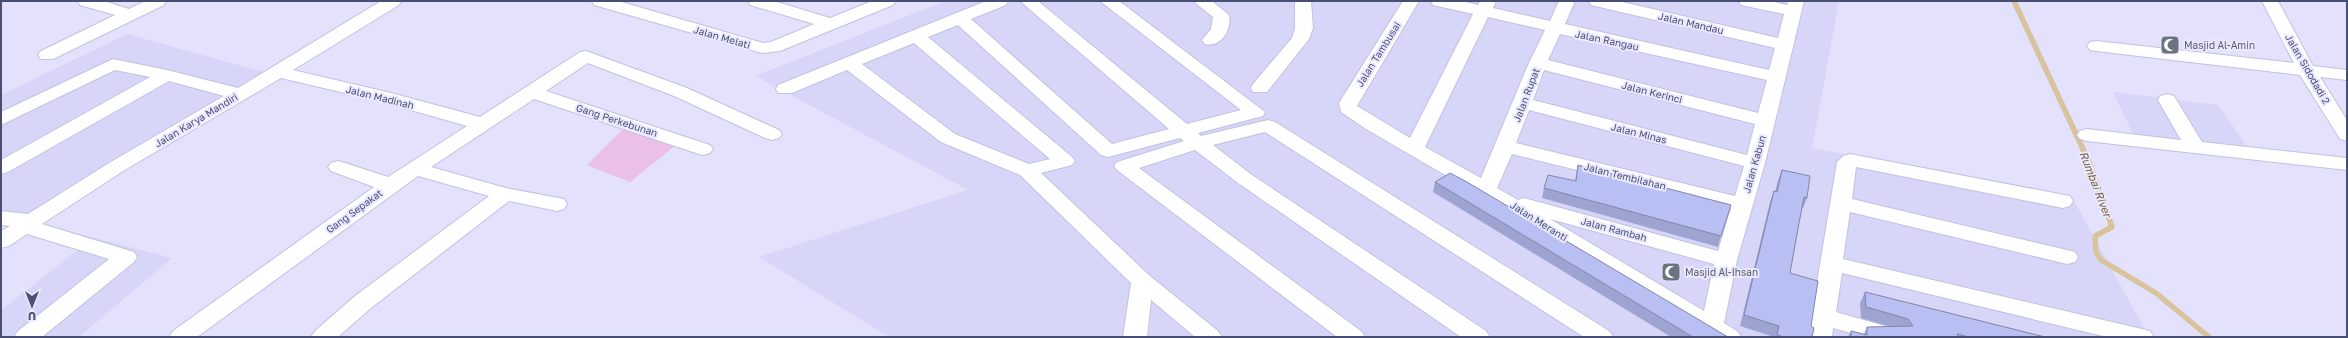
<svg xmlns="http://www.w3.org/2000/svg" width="2348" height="338" font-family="'Golos Text',sans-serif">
	<rect width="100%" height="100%" fill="#e4e1fd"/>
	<path fill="#d7d6f9" d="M 945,1 L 1839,1 L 1812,148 L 2073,199 L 2149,337 L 889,337 L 759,257 L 968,190 L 755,76 Z
		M 127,34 L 267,73 L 26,215 L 1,213 L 1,95 Z
		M 2113,92 L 2218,105 L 2249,149 L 2134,136 Z
		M 41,224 L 172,258 L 79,337 L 1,337 L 1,310 L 82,247 L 24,234 Z"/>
	<path fill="#eac0e7" d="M 624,128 L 676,145 L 630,182 L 587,165 Z"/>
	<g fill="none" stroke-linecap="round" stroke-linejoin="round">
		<path stroke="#d8c39c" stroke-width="5.5" d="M 2014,1 L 2089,162 L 2112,227 L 2095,236 L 2096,252 L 2101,260 L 2156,293 L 2209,337"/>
		<defs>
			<path id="street" d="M 78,1 L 104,1 L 129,9 L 145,1 L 166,1 L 164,5 L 53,59 L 41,59 L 38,55 L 41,51 L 115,15 L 80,5 Z
				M 381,1 L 401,1 L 399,5 L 293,70 L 391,93 L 480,117 L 580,52 L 586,51 L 687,88 L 779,130 L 782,134 L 779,138 L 772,140 L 765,138 L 674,96 L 588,63 L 546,91 L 710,145 L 713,149 L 710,153 L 703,155 L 696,153 L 534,99 L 431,167 L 506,188 L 564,199 L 567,204 L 564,209 L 557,211 L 509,201 L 371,308 L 338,337 L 311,337 L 315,331 L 355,296 L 489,196 L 418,176 L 197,337 L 169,337 L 173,331 L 374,187 L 331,171 L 328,167 L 331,163 L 338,161 L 345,163 L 388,177 L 467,126 L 379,101 L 281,78 L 123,171 L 42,224 L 134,252 L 137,257 L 134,262 L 42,337 L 14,337 L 18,331 L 109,259 L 27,234 L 9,246 L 1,248 L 1,231 L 10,226 L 1,225 L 1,211 L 28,214 L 109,163 L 224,96 L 169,81 L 8,172 L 1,174 L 1,160 L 150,77 L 115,70 L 1,125 L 1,112 L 113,59 L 167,70 L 238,88 Z
				M 592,1 L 618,1 L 763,43 L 771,42 L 814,24 L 750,5 L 748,1 L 774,1 L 830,18 L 872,1 L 895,1 L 893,5 L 780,51 L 762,53 L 594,5 Z
				M 986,1 L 1008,1 L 1006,5 L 971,19 L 1112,144 L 1169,129 L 1020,1 L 1038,1 L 1187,124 L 1241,110 L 1100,1 L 1119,1 L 1265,112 L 1263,116 L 1198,133 L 1201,136 L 1268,120 L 1275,122 L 1609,331 L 1613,337 L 1584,337 L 1265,132 L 1213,145 L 1252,175 L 1486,331 L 1490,337 L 1461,337 L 1238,183 L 1195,150 L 1139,168 L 1361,331 L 1365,337 L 1337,337 L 1117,170 L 1114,166 L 1117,162 L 1184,141 L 1180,138 L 1108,157 L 1101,155 L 958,25 L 928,37 L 1072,157 L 1075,161 L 1072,165 L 1041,173 L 1150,276 L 1218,331 L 1222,337 L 1195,337 L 1151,300 L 1147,337 L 1123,337 L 1131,283 L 1020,175 L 941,142 L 847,70 L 792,93 L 778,93 L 776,89 L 778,85 ZM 914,43 L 1050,159 L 1029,164 L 955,134 L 862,64 Z
				M 1193,1 L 1212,1 L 1229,15 C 1232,30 1221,48 1205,44 L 1202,40 L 1211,29 L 1213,17 Z
				M 1295,1 L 1311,1 L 1313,28 L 1309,39 L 1267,92 L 1253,92 L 1251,88 L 1253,84 L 1292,38 L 1295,28 Z
				M 1403,1 L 1419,1 L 1357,106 L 1410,138 L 1473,14 L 1433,5 L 1431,1 L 1461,1 L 1478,5 L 1480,1 L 1496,1 L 1493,8 L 1550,21 L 1559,1 L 1575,1 L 1565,24 L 1769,70 L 1775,48 L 1591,5 L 1589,1 L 1618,1 L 1778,38 L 1784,14 L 1741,5 L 1739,1 L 1770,1 L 1787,5 L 1788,1 L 1804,1 L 1765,163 L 1737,260 L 1724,323 L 1737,331 L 1741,337 L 1711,337 L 1704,334 L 1495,204 L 1366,129 L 1341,112 L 1339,103 ZM 1488,17 L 1545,30 L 1528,65 L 1481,178 L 1425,147 ZM 1560,34 L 1767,80 L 1758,113 L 1548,60 ZM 1544,70 L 1755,124 L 1747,155 L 1533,100 ZM 1529,110 L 1744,166 L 1735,196 L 1516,143 ZM 1512,154 L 1731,208 L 1718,251 L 1524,198 L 1518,200 L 1497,188 ZM 1550,219 L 1714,264 L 1704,311 Z
				M 2262,1 L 2278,1 L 2313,66 L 2347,70 L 2347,80 L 2320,77 L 2347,120 L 2347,141 L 2340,139 L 2300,75 L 2096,51 L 2090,50 L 2087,46 L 2090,42 L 2096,41 L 2294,63 Z
				M 2167,94 L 2174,96 L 2202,142 L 2347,158 L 2347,170 L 2087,141 L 2080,139 L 2077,135 L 2080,131 L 2087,129 L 2181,140 L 2158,100 L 2160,96 Z
				M 1850,154 L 2070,196 L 2073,201 L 2070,206 L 2063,208 L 1856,167 L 1852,199 L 2067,250 L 2075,252 L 2078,257 L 2075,262 L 2067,264 L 1850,212 L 1843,259 L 2142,329 L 2150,331 L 2154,337 L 2107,337 L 1842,273 L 1836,312 L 1902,331 L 1906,337 L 1865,337 L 1833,328 L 1832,337 L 1808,337 L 1837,162 L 1843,156 Z"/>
		</defs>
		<use href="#street" stroke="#c0c1e3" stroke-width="2"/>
		<use href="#street" fill="#fff" fill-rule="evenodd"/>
	</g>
	<path fill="#9ea4d1" d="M 1578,165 L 1721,236 L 1718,247 L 1542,198 L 1544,188 L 1575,181 Z
		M 1782,170 L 1807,198 L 1803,208 L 1802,208 L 1799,223 L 1790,273 L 1811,326 L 1812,337 L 1774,337 L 1740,326 L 1770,202 L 1774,191 L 1775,192 L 1778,180 Z
		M 1435,182 L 1728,337 L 1671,337 L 1433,192 Z
		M 1865,292 L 2045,337 L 1848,337 L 1851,331 L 1864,334 L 1867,327 L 1892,327 L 1861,318 L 1860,303 Z"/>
	<path fill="#b8bff3" stroke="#8186aa" d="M 1578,165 L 1731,205 L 1721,236 L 1544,188 L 1548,175 L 1576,181 Z
		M 1782,170 L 1810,176 L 1807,198 L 1804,197 L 1799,223 L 1790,273 L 1818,281 L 1811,326 L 1814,328 L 1812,337 L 1784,337 L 1777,335 L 1779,326 L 1744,315 L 1774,191 L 1777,192 Z
		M 1450,173 L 1467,182 L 1728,337 L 1693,337 L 1435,182 Z
		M 1865,292 L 2045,337 L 1969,337 L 1957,334 L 1958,337 L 1851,337 L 1851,331 L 1867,335 L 1867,327 L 1913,326 L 1908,319 L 1866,307 Z"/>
	<defs>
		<symbol id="mosque-square" viewBox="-11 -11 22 22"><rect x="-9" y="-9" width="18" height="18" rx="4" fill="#6b7280" stroke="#eae8ff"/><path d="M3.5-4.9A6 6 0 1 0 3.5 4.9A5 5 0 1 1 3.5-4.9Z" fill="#fff"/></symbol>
	</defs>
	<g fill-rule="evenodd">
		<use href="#mosque-square" x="2159" y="34" width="22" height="22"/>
		<use href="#mosque-square" x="1660" y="261" width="22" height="22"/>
	</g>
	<g text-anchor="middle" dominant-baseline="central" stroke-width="4" stroke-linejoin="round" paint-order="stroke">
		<g font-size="10" fill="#484f74" stroke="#eae8ff">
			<text transform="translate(1691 23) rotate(13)">Jalan Mandau</text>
			<text transform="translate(722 37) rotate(16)">Jalan Melati</text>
			<text transform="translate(1607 40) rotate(12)">Jalan Rangau</text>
			<text transform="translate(1378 54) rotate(-58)">Jalan Tambusai</text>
			<text transform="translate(2308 69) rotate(60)">Jalan Sidodadi 2</text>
			<text transform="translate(1652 92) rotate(14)">Jalan Kerinci</text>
			<text transform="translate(1526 95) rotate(-69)">Jalan Rupat</text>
			<text transform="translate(380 97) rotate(14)">Jalan Madinah</text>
			<text transform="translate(196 120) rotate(-31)">Jalan Karya Mandiri</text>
			<text transform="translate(617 120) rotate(18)">Gang Perkebunan</text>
			<text transform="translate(1639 133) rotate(14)">Jalan Minas</text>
			<text transform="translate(1754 164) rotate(-74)">Jalan Kabun</text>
			<text transform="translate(1625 176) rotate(14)">Jalan Tembilahan</text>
			<text transform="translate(354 211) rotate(-36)">Gang Sepakat</text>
			<text transform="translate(1539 221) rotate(32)">Jalan Meranti</text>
			<text transform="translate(1614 229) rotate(15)">Jalan Rambah</text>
		</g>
		<g font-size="10" fill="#5b616d" stroke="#eae8ff" text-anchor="start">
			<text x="2184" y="45">Masjid Al-Amin</text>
			<text x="1685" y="272">Masjid Al-Ihsan</text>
		</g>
		<g font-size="11" font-style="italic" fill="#7b653b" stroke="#eae8ff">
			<text transform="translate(2096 184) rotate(69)">Rumbai River</text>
		</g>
	</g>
	<rect width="2348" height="338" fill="none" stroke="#484f74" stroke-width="4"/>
	<g transform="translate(32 306) rotate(180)" stroke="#eae8ff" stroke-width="3" paint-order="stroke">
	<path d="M0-3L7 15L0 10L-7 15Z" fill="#484f74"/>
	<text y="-6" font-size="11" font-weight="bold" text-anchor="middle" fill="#484f74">U</text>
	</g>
</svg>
